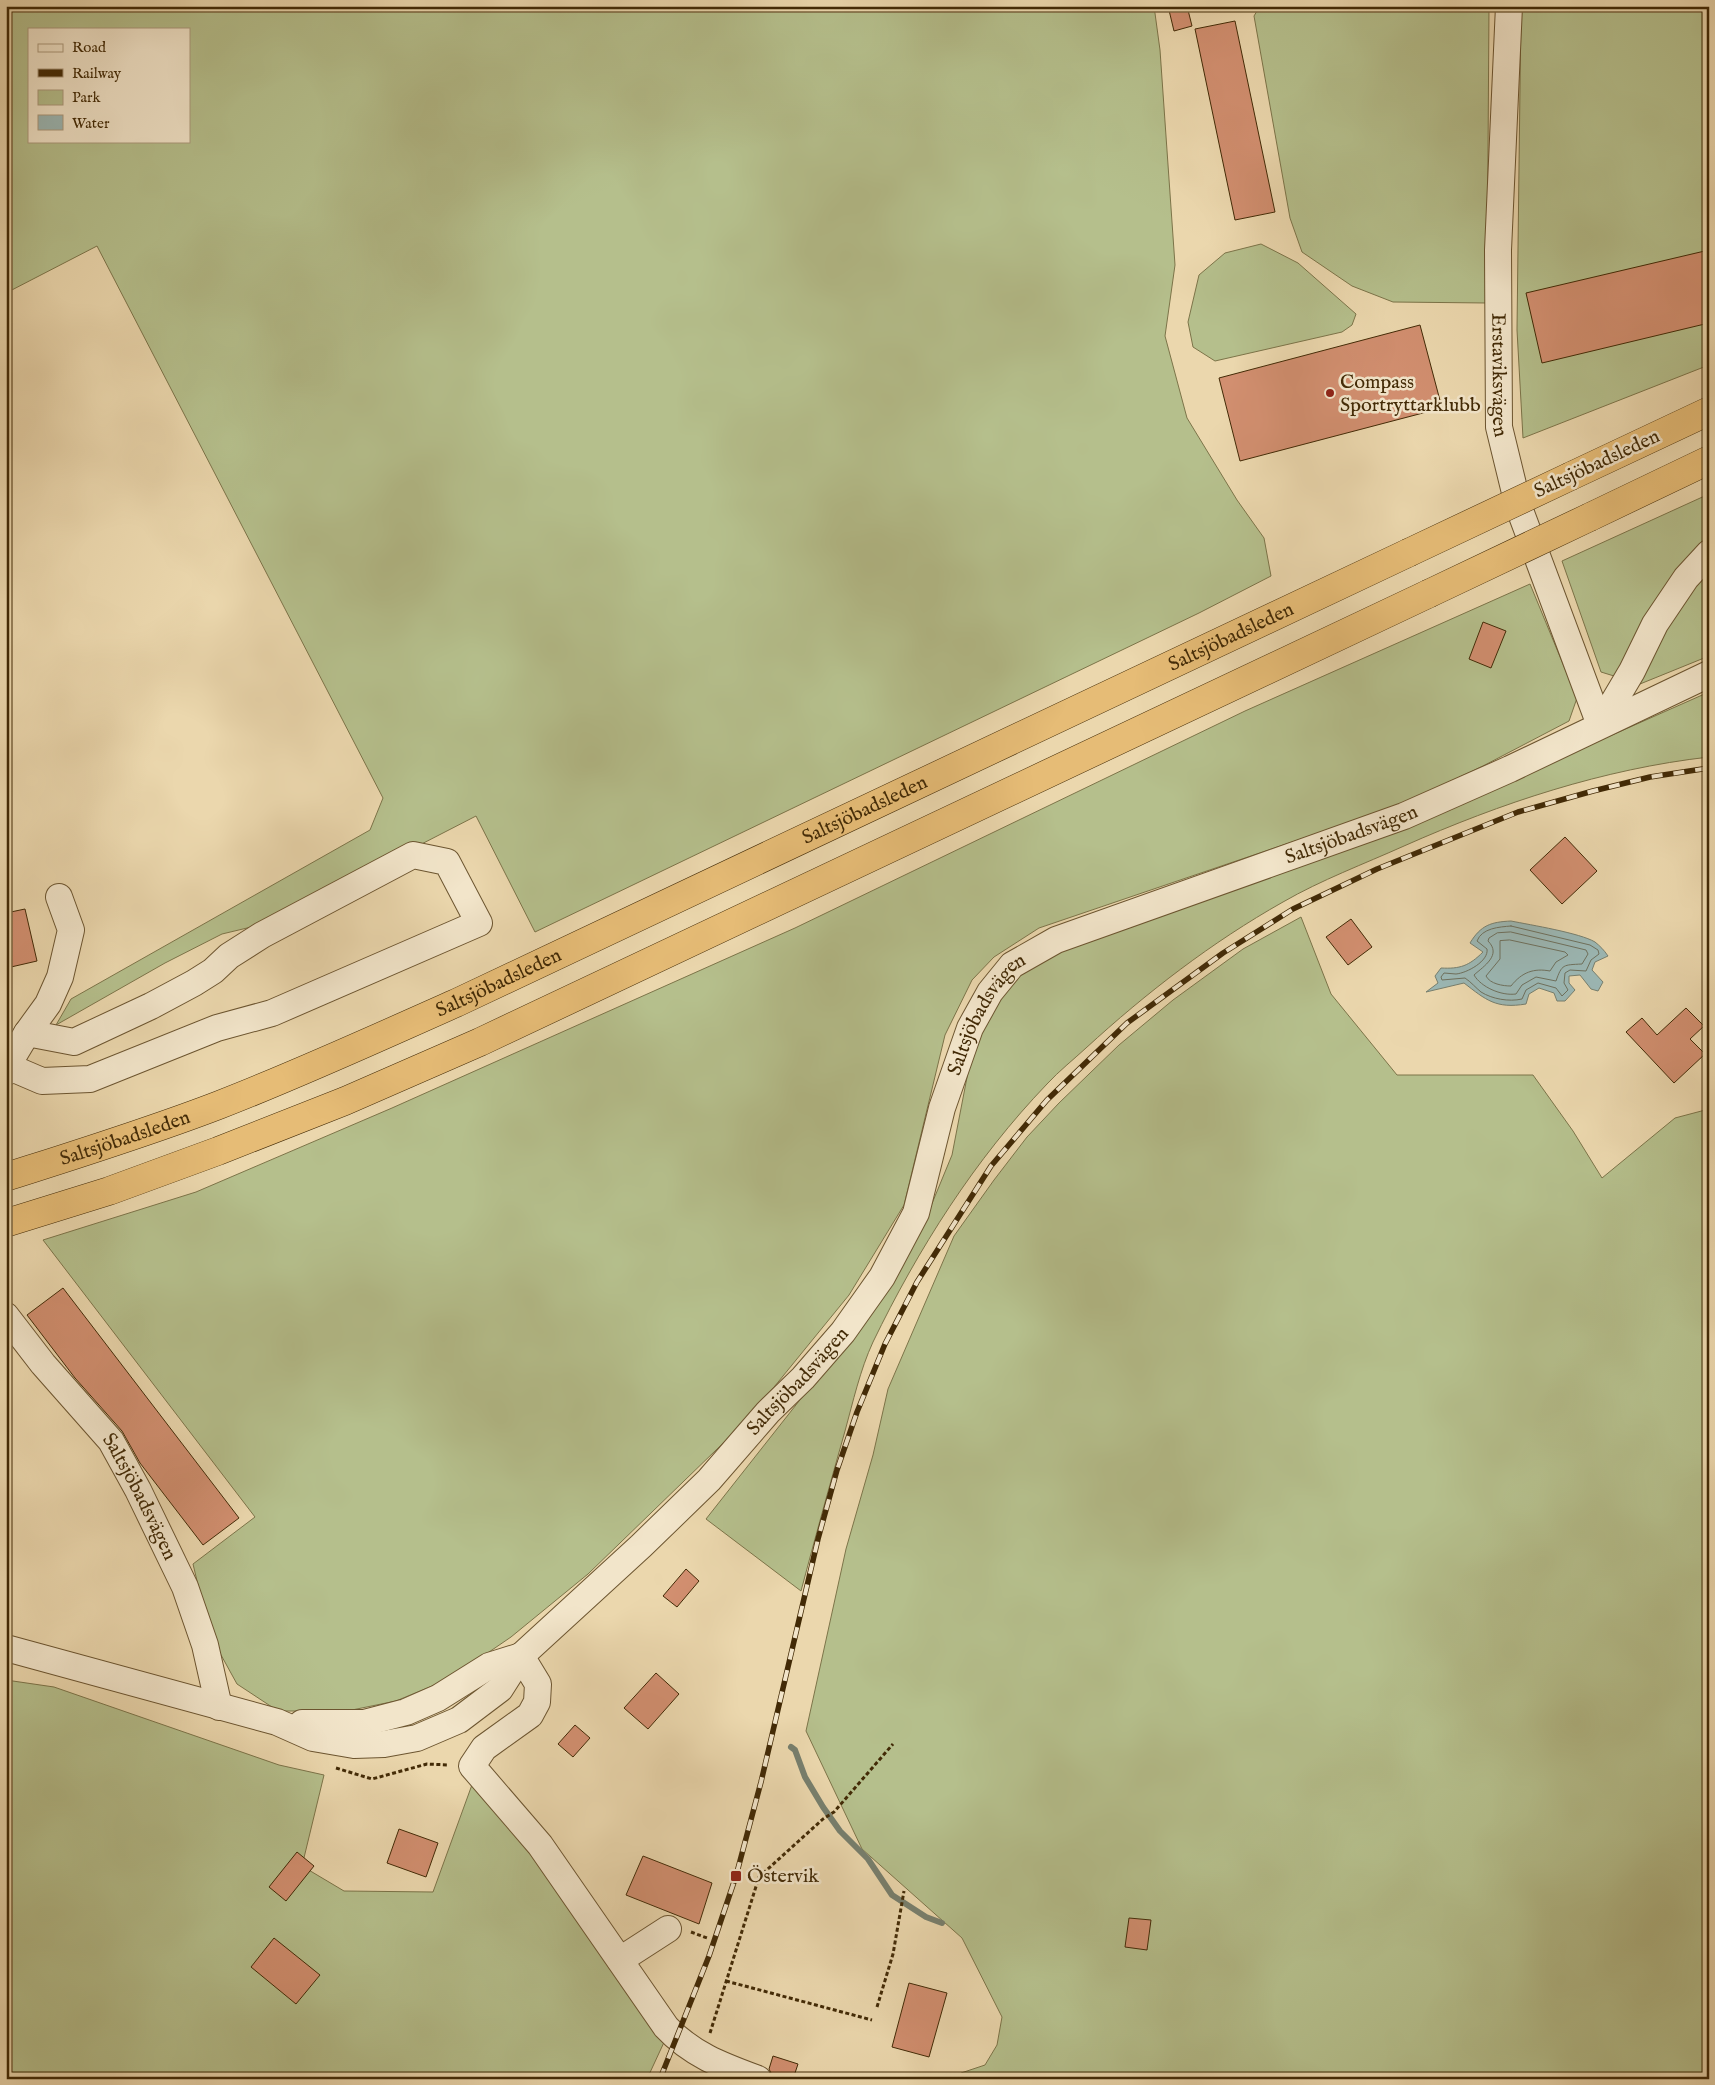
<svg xmlns="http://www.w3.org/2000/svg" width="1715" height="2085" font-family="'IM FELL English',serif">
	<rect width="100%" height="100%" fill="#ebd7ad"/>
	<filter id="stains"><feTurbulence type="fractalNoise" baseFrequency=".004" numOctaves="4"/><feColorMatrix values="0 0 0 0 .2 0 0 0 0 .09 0 0 0 0 .02 0 0 0 .5 -.17"/></filter>
	<radialGradient id="worn" r=".72"><stop offset=".6" stop-color="#630" stop-opacity="0"/><stop offset="1" stop-color="#630" stop-opacity=".3"/></radialGradient>
	<path fill="#b5bf8c" stroke="#7c7449" fill-rule="evenodd" d="M 6,6 L 1154,6 L 1160,50 L 1175,265 L 1165,336 L 1187,418 L 1237,500 L 1264,538 L 1271,576 L 1199,613 L 535,932 L 476,816 L 268,923 L 222,934 L 165,963 L 56,1025 L 71,999 L 370,830 L 383,798 L 97,246 L 6,293 ZM 29,29 L 189,29 L 189,141 L 29,141 Z
		M 1260,6 L 1489,6 L 1487,303 L 1393,302 L 1352,286 L 1302,252 L 1290,218 L 1254,16 Z
		M 1521,6 L 1709,6 L 1709,365 L 1523,438 L 1517,330 Z
		M 1261,244 L 1298,263 L 1356,314 L 1352,325 L 1342,332 L 1215,361 L 1193,347 L 1188,322 L 1199,275 L 1225,253 Z
		M 1709,494 L 1709,656 L 1640,684 L 1601,672 L 1562,561 Z
		M 1530,584 L 1577,698 L 1569,721 L 1483,766 L 1398,806 L 1039,928 L 994,957 L 972,980 L 945,1035 L 904,1205 L 849,1295 L 748,1419 L 588,1574 L 511,1637 L 451,1678 L 396,1701 L 347,1711 L 278,1711 L 237,1684 L 210,1635 L 193,1564 L 255,1517 L 43,1240 L 196,1192 L 392,1108 L 795,928 L 1245,711 Z
		M 1709,692 L 1709,757 C 1603,769 1501,803 1404,846 C 1364,864 1321,880 1283,902 C 1212,942 1146,993 1086,1048 C 1073,1060 1059,1071 1047,1084 C 975,1159 918,1249 873,1342 C 860,1370 853,1402 845,1431 C 830,1484 815,1538 801,1591 L 706,1519 L 885,1292 L 926,1218 L 952,1155 L 969,1067 L 993,1003 L 1021,972 L 1050,952 L 1445,809 Z
		M 1301,917 L 1331,994 L 1397,1075 L 1533,1075 L 1573,1131 L 1602,1178 L 1675,1118 L 1709,1109 L 1709,2079 L 956,2079 L 961,2073 L 985,2065 L 997,2045 L 1002,2017 L 962,1938 L 862,1849 L 806,1731 L 846,1549 L 873,1455 L 888,1389 L 954,1236 L 994,1180 L 1027,1137 L 1059,1103 L 1119,1045 L 1173,1000 L 1243,949 Z
		M 6,1680 L 54,1687 L 279,1765 L 324,1775 L 302,1866 L 344,1891 L 433,1892 L 473,1782 L 511,1821 L 666,2038 L 647,2079 L 6,2079 Z"/>
	<path fill="#9bb7b4" stroke="#777f6e" d="M 1511,921 C 1531,925 1580,933 1595,942 C 1600,946 1604,950 1608,956 L 1595,962 L 1592,970 L 1603,982 L 1598,991 L 1591,989 L 1580,975 L 1569,976 L 1569,983 L 1575,990 L 1565,1001 L 1557,1001 L 1554,993 L 1539,988 L 1529,994 L 1526,1004 C 1496,1009 1486,1000 1464,983 L 1426,992 L 1438,983 L 1435,976 L 1441,968 C 1460,969 1469,966 1483,952 L 1470,943 C 1481,925 1491,922 1511,921 Z"/>
	<g fill="none" stroke-linecap="round" stroke-linejoin="round">
		<path stroke="#6e705d" stroke-width="1" d="M 1511,926 L 1590,945 L 1598,950 L 1599,954 L 1591,960 L 1586,971 L 1570,970 L 1565,973 L 1564,983 L 1568,990 L 1562,996 L 1556,988 L 1538,983 L 1526,990 L 1522,999 C 1509,1002 1492,999 1481,992 C 1476,988 1471,982 1465,978 L 1442,980 L 1441,977 L 1444,973 C 1448,973 1452,974 1456,974 C 1467,973 1489,961 1487,949 L 1477,941 C 1482,928 1499,927 1511,926 Z
			M 1511,932 L 1586,950 L 1588,954 L 1582,964 C 1563,965 1562,964 1556,981 L 1536,977 L 1522,985 L 1516,994 C 1501,996 1481,987 1474,975 C 1484,966 1502,955 1488,941 L 1489,938 L 1497,933 Z
			M 1510,940 L 1565,952 L 1568,955 L 1556,962 L 1550,971 C 1534,968 1522,972 1511,986 C 1503,986 1490,984 1486,976 L 1500,959 L 1500,941 Z"/>
		<path stroke="#777f6e" stroke-width="6" d="M 791,1747 L 795,1750 L 805,1777 L 823,1807 L 840,1831 L 868,1859 L 892,1895 L 926,1917 L 942,1923"/>
	</g>
	<path fill="#d28f70" stroke="#422a06" d="M 1168,6 L 1187,6 L 1192,26 L 1174,31 Z
		M 1235,21 L 1275,212 L 1235,220 L 1195,29 Z
		M 1709,250 L 1709,323 L 1542,363 L 1526,293 Z
		M 1420,325 L 1442,408 L 1240,461 L 1219,378 Z
		M 1483,622 L 1506,631 L 1491,668 L 1469,659 Z
		M 1565,837 L 1597,871 L 1562,904 L 1530,870 Z
		M 25,909 L 37,961 L 11,967 L 6,948 L 6,913 Z
		M 1351,919 L 1372,947 L 1348,965 L 1326,937 Z
		M 1686,1008 L 1704,1026 L 1690,1039 L 1705,1054 L 1674,1083 L 1626,1032 L 1642,1018 L 1657,1035 Z
		M 63,1288 L 239,1518 L 203,1545 L 140,1463 L 122,1431 L 75,1378 L 27,1315 Z
		M 686,1569 L 699,1581 L 677,1607 L 663,1596 Z
		M 656,1673 L 679,1694 L 648,1729 L 624,1708 Z
		M 575,1725 L 590,1738 L 573,1757 L 558,1744 Z
		M 399,1829 L 438,1843 L 426,1877 L 387,1863 Z
		M 297,1852 L 314,1866 L 286,1901 L 269,1887 Z
		M 643,1856 L 712,1883 L 699,1924 L 626,1895 Z
		M 1129,1918 L 1151,1920 L 1147,1950 L 1125,1947 Z
		M 274,1938 L 320,1975 L 296,2004 L 251,1967 Z
		M 909,1983 L 947,1993 L 929,2057 L 892,2047 Z
		M 773,2056 L 798,2064 L 793,2079 L 773,2077 L 769,2069 Z"/>
	<g fill="none" stroke-linecap="round" stroke-linejoin="round">
		<defs>
			<g id="minor">
				<path id="s1" d="M 1509,6 L 1498,250 L 1499,427 L 1518,505 L 1600,725"/>
				<path d="M 1600,725 L 1632,671 L 1655,624 L 1686,578 L 1709,553"/>
				<path d="M 6,1068 L 27,1033 L 48,1004 L 60,977 L 71,930 L 59,897"/>
				<path d="M 6,1072 L 14,1069 L 42,1081 L 90,1079 L 217,1028 L 272,1013 L 479,923 L 447,862 L 413,855 L 262,935 L 229,956 L 213,971 L 194,983 L 151,1006 L 74,1042 L 27,1033"/>
				<path id="s2" d="M 6,1316 L 43,1364 L 111,1441 L 138,1490 L 185,1587 L 205,1645 L 219,1707"/>
				<path id="s3" d="M 6,1648 L 277,1722 L 313,1738 L 354,1745 L 384,1744 L 417,1738 L 459,1720 L 500,1689 L 521,1656 L 641,1546 L 709,1480 L 768,1412 L 803,1378 L 843,1332 L 882,1277 L 916,1213 L 942,1108 L 970,1028 L 990,992 L 1012,965 L 1056,940 L 1404,816 L 1510,769 L 1709,674"/>
				<path d="M 521,1656 L 538,1684 L 537,1702 L 530,1715 L 484,1748 L 472,1766 L 540,1845 L 666,2027 C 692,2055 723,2066 758,2079"/>
				<path d="M 302,1723 L 364,1723 L 406,1712 L 438,1698 L 489,1666 L 521,1656"/>
				<path d="M 620,1960 L 668,1929"/>
			</g>
			<g id="highway">
				<path d="M 1571,476 L 1709,411"/>
				<path d="M 1590,517 L 1709,460"/>
				<path id="s4" d="M 6,1177 C 78,1154 149,1132 219,1105 C 299,1074 377,1038 456,1003 L 1408,553"/>
				<path d="M 6,1223 L 109,1191 L 218,1151 L 345,1101 L 480,1042 L 1428,594"/>
			</g>
		</defs>
		<use href="#minor" stroke="#6c5530" stroke-width="28"/>
		<use href="#highway" stroke="#422a06" stroke-width="29"/>
		<path stroke="#422a06" stroke-width="3" stroke-dasharray="4 2.5" stroke-linecap="butt" d="M 336,1768 L 372,1779 L 427,1764 L 449,1765
			M 691,1932 L 707,1938
			M 726,1981 L 872,2020
			M 877,2007 L 893,1954 L 904,1891
			M 710,2033 L 759,1877 L 823,1819 L 834,1812 L 893,1744"/>
		<use href="#minor" stroke="#f2e5ca" stroke-width="26"/>
		<use href="#highway" stroke="#e6bc76" stroke-width="28"/>
		<defs>
			<path id="rail" d="M 660,2079 L 709,1956 L 736,1876 L 761,1782 L 818,1539 L 837,1470 L 857,1412 L 885,1344 L 917,1282 L 991,1166 L 1047,1100 L 1127,1023 L 1223,953 L 1293,909 L 1377,869 L 1518,812 L 1593,791 L 1650,777 L 1709,768"/>
		</defs>
		<use href="#rail" stroke="#422a06" stroke-width="5.5"/>
		<use href="#rail" stroke="#f2e5ca" stroke-width="4" stroke-dasharray="11" stroke-linecap="butt"/>
		<defs>
			<path id="highway-bridge" d="M 1408,553 L 1571,476
				M 1428,594 L 1590,517"/>
		</defs>
		<use href="#highway-bridge" stroke="#422a06" stroke-width="29" stroke-linecap="butt"/>
		<use href="#highway-bridge" stroke="#e6bc76" stroke-width="28"/>
	</g>
	<g fill="#8f2418" stroke="#f2e5ca" stroke-width="2">
		<circle cx="1330" cy="393" r="5"/>
		<rect x="730" y="1870" width="12" height="12" rx="2.5"/>
	</g>
	<g text-anchor="middle" dominant-baseline="central" stroke-width="5" stroke-linejoin="round" paint-order="stroke">
		<g font-size="20" fill="#422a06" stroke="#f2e5ca">
			<text stroke="none"><textPath href="#s1" startOffset="369">Erstaviksvägen</textPath></text>
			<text transform="translate(1597 464) rotate(-25)">Saltsjöbadsleden</text>
			<text stroke="none"><textPath href="#s4" startOffset="1340">Saltsjöbadsleden</textPath></text>
			<text stroke="none"><textPath href="#s4" startOffset="935">Saltsjöbadsleden</textPath></text>
			<text stroke="none"><textPath href="#s3" startOffset="1792">Saltsjöbadsvägen</textPath></text>
			<text stroke="none"><textPath href="#s4" startOffset="530">Saltsjöbadsleden</textPath></text>
			<text stroke="none"><textPath href="#s3" startOffset="1372">Saltsjöbadsvägen</textPath></text>
			<text stroke="none"><textPath href="#s4" startOffset="125">Saltsjöbadsleden</textPath></text>
			<text stroke="none"><textPath href="#s3" startOffset="952">Saltsjöbadsvägen</textPath></text>
			<text stroke="none"><textPath href="#s2" startOffset="226">Saltsjöbadsvägen</textPath></text>
		</g>
		<g font-size="20" fill="#422a06" stroke="#f2e5ca" text-anchor="start">
			<text x="1340" y="382">Compass<tspan x="1340" dy="23">Sportryttarklubb</tspan></text>
			<text x="747" y="1876">Östervik</text>
		</g>
	</g>
	<rect width="1715" height="2085" fill="none" stroke="#ebd7ad" stroke-width="25"/>
	<rect x="8" y="8" width="1700" height="2070" fill="none" stroke="#422a06" stroke-width="2.5"/>
	<rect x="12" y="12" width="1690" height="2060" fill="none" stroke="#422a06"/>
	<rect x="28" y="28" width="162" height="115" fill="#f2e5ca" stroke="#ac9a7c"/>
	<rect x="38" y="44" width="25" height="8" fill="#f2e5ca" stroke="#ac9a7c"/>
	<text x="72" y="52" font-size="15" fill="#422a06">Road</text>
	<rect x="38" y="69" width="25" height="8" fill="#422a06" stroke="#ac9a7c"/>
	<text x="72" y="78" font-size="15" fill="#422a06">Railway</text>
	<rect x="38" y="90" width="25" height="15" fill="#b5bf8c" stroke="#ac9a7c"/>
	<text x="72" y="102" font-size="15" fill="#422a06">Park</text>
	<rect x="38" y="115" width="25" height="15" fill="#9bb7b4" stroke="#ac9a7c"/>
	<text x="72" y="128" font-size="15" fill="#422a06">Water</text>
	<rect width="100%" height="100%" filter="url(#stains)"/>
	<rect width="100%" height="100%" fill="url(#worn)"/>
</svg>
